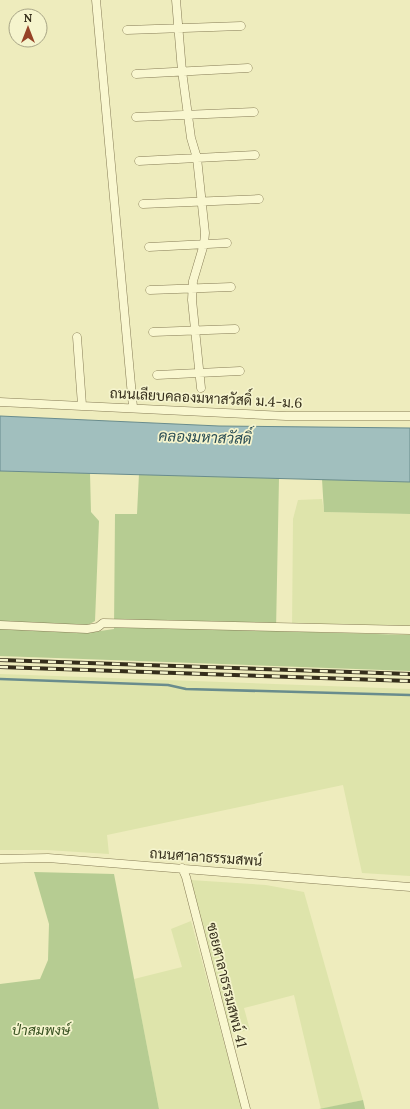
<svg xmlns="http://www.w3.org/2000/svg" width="410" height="1109" font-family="Lora,Sarabun,serif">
	<rect width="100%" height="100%" fill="#eeecbd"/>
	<path fill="#dee4ab" d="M 322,499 L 324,512 L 410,514 L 410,635 L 292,631 L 293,519 L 298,500 Z
		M 0,674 L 410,689 L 410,876 L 362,873 L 343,785 L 107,835 L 109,854 L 47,850 L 0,850 Z
		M 190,880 L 266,885 L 304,892 L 363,1100 L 321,1109 L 294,995 L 244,1008 L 250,1030 L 230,1034 Z
		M 191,921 L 242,1109 L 159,1109 L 134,979 L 182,967 L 171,929 Z"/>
	<path fill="#b6cc92" d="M 0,471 L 90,473 L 91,512 L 99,521 L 95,621 L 88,625 L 0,622 Z
		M 139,474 L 279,478 L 276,631 L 410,635 L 410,671 L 0,656 L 0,629 L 86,633 L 114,629 L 115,514 L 137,514 Z
		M 322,479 L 410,482 L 410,514 L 324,512 Z
		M 34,872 L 114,874 L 159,1109 L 0,1109 L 0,984 L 40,979 L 48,960 L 49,924 Z
		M 363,1100 L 365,1109 L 319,1109 Z"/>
	<path fill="#a1bfbe" stroke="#698c8d" d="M 0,416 L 219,426 L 410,428 L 410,482 L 0,471 Z"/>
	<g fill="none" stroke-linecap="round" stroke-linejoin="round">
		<path stroke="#698c8d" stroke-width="2.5" d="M 0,679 L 168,685 L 186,689 L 410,695"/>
		<defs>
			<path id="minor" d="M 96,0 L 133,407
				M 176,0 L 182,71 L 191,138 L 197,158 L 205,233 L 204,244 L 193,281 L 192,300 L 201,388
				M 127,30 L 241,26
				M 136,74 L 248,68
				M 136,117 L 254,112
				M 139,161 L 255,155
				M 143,204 L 259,199
				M 149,247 L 227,243
				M 150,290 L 231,287
				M 153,332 L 235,329
				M 77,337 L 82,405
				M 157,375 L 240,371
				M 0,402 L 286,416 L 410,416
				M 0,625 L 87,629 L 98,627 L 103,623 L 410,630
				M 0,859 L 48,858 L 410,887
				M 182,868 L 186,877 L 246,1109"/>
		</defs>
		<use href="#minor" stroke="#867c56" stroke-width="9"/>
		<use href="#minor" stroke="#f9f7d0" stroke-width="8"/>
		<defs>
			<path id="rail" d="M 0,660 L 410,674
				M 0,667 L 410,681"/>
		</defs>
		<use href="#rail" stroke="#352e1b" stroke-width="4"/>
		<use href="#rail" stroke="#f5f4cd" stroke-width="2.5" stroke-dasharray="8" stroke-linecap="butt"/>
	</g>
	<g text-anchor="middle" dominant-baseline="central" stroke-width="3.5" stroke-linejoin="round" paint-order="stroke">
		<g font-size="14" fill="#352e1b" stroke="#f5f4cd">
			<text transform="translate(206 398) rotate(3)">ถนนเลียบคลองมหาสวัสดิ์ ม.4-ม.6</text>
			<text transform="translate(206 857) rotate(4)">ถนนศาลาธรรมสพน์</text>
			<text transform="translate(227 985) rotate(76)">ซอยศาลาธรรมสพน์ 41</text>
		</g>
		<g font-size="14" font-style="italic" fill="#395222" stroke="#f5f4cd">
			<text x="41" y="1030">ป่าสมพงษ์</text>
		</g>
		<g font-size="15" font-style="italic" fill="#2a4d55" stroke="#f5f4cd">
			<text transform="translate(205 437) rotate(2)">คลองมหาสวัสดิ์</text>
		</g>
	</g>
	<g transform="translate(28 28)"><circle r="19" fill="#f5f4cd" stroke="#a8a586"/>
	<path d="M0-3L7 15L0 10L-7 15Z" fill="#964226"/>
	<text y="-6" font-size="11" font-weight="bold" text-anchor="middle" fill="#352e1b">N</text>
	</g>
</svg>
